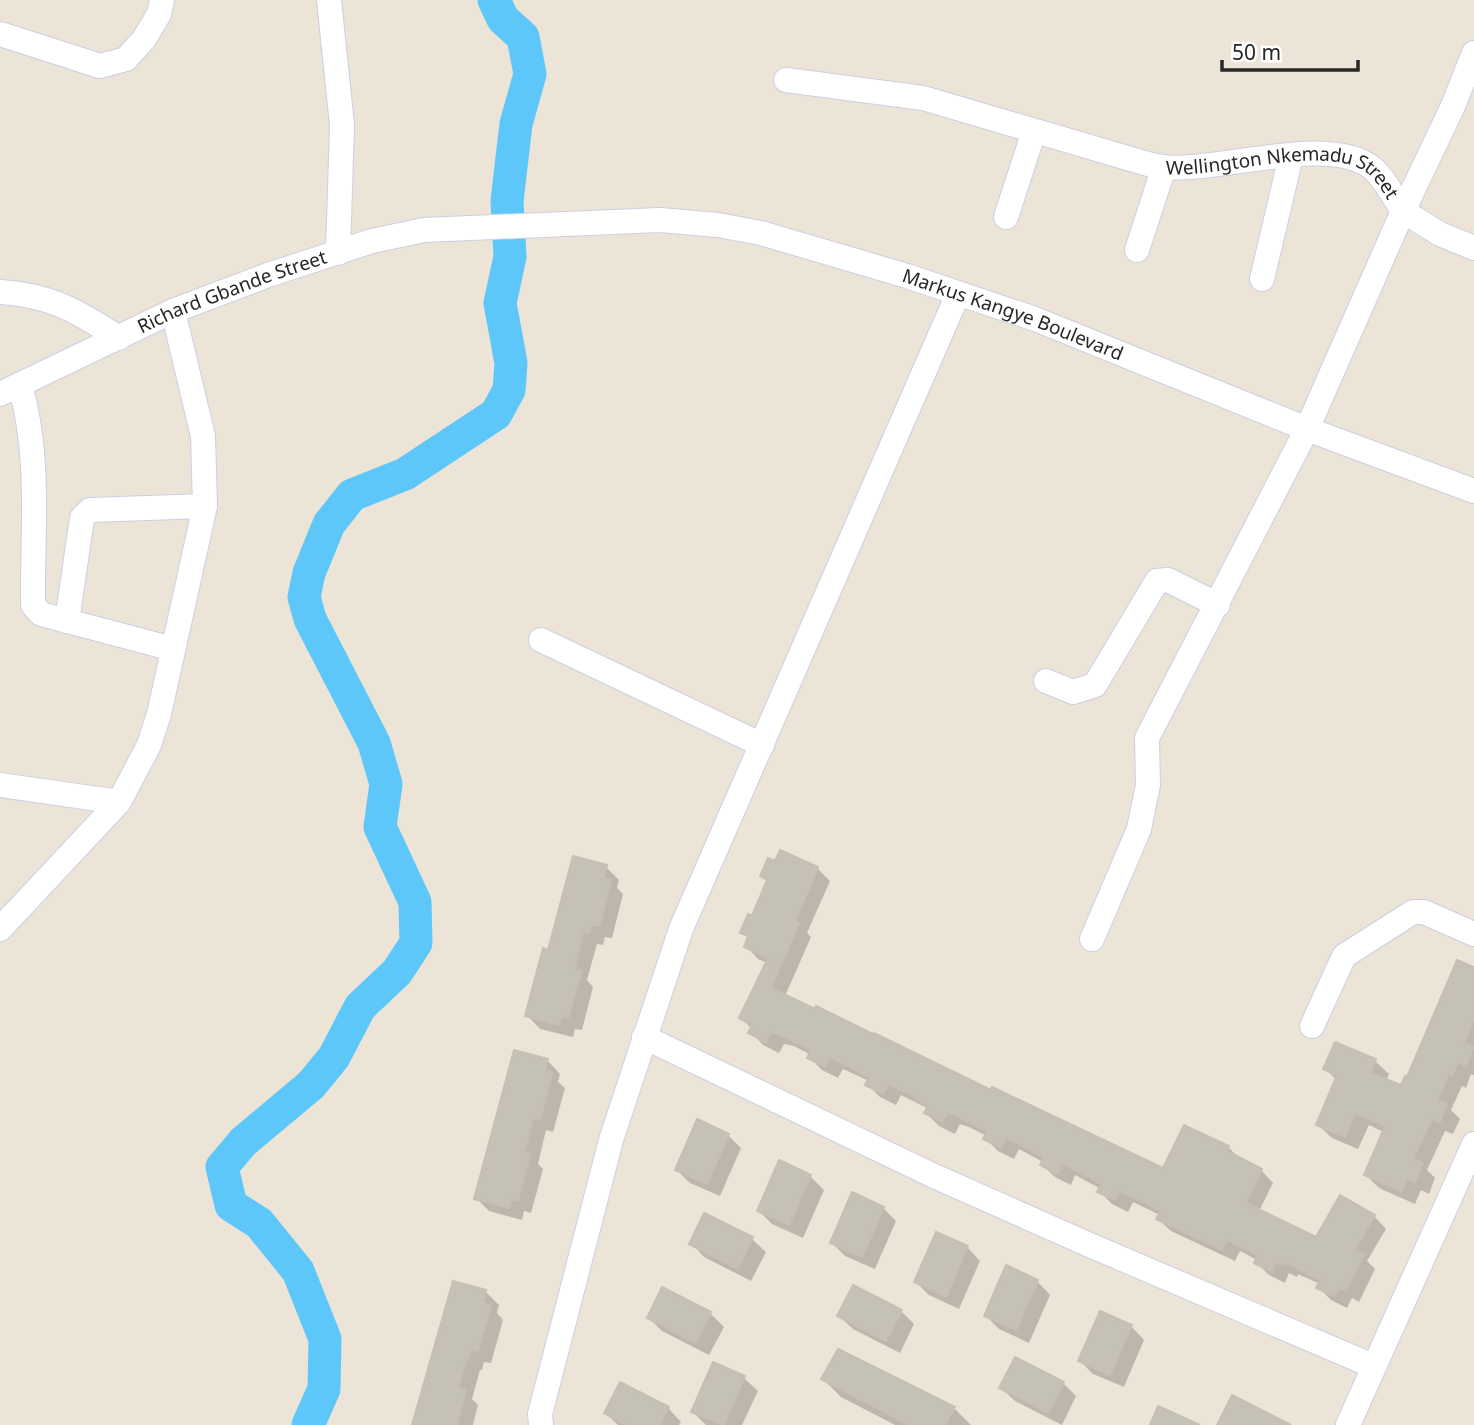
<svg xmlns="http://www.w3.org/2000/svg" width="1474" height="1425" font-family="'Noto Sans',sans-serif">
	<rect width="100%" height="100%" fill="#ece4d7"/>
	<path fill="#0003" d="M 606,867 L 619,880 L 617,888 L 623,894 L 612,938 L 605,937 L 603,945 L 597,944 L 587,980 L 593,987 L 582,1030 L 575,1029 L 573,1037 L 540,1029 L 527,1015 L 549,952 Z
		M 817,868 L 830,881 L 807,933 L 811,937 L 785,996 L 1163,1170 L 1228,1147 L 1242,1161 L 1261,1170 L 1273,1183 L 1259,1211 L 1316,1239 L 1374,1216 L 1386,1229 L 1367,1261 L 1375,1269 L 1359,1302 L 1352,1298 L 1347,1308 L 1331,1300 L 1318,1287 L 1320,1284 L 1298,1274 L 1297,1277 L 1289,1273 L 1285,1283 L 1269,1275 L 1256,1262 L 1257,1260 L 1240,1251 L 1235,1261 L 1171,1231 L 1158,1219 L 1160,1215 L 1133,1202 L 1128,1212 L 1112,1204 L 1099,1191 L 1101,1189 L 1075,1175 L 1071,1185 L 1055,1177 L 1042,1165 L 1043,1162 L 1019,1149 L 1014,1159 L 998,1151 L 985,1138 L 987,1136 L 969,1127 L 960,1124 L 955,1134 L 939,1126 L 926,1113 L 928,1110 L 925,1107 L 901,1095 L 896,1105 L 880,1097 L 867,1084 L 869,1081 L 843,1069 L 838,1078 L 822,1070 L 810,1058 L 811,1055 L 794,1046 L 784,1044 L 779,1053 L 763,1045 L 751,1032 L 752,1029 L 741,1018 L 768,963 L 758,959 L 746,946 L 749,939 L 743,932 L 753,918 L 768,883 L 762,876 Z
		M 1474,969 L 1474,1075 L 1471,1074 L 1466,1088 L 1462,1086 L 1451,1110 L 1460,1119 L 1453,1134 L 1445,1131 L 1427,1170 L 1435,1178 L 1429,1194 L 1421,1190 L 1415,1204 L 1379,1188 L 1366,1175 L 1384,1132 L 1369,1125 L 1358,1149 L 1332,1138 L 1318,1125 L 1337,1080 L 1325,1069 L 1375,1061 L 1389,1074 L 1386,1081 L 1402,1087 Z
		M 547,1060 L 560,1074 L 558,1082 L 565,1088 L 553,1132 L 546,1130 L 538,1164 L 543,1169 L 531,1213 L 524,1211 L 522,1220 L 489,1211 L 476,1198 Z
		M 728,1135 L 741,1148 L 720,1196 L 690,1183 L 677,1170 Z
		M 810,1176 L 824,1190 L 803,1238 L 772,1224 L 759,1211 Z
		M 883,1208 L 896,1221 L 875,1269 L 845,1256 L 832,1243 Z
		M 705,1215 L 752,1239 L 766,1252 L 751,1281 L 704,1257 L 691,1243 Z
		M 967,1247 L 980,1261 L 959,1309 L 929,1295 L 916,1282 Z
		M 1037,1281 L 1050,1295 L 1029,1343 L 999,1329 L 986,1316 Z
		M 663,1290 L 710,1313 L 724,1327 L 709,1355 L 662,1331 L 649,1318 Z
		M 486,1292 L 499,1305 L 497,1313 L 503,1320 L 491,1363 L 484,1362 L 482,1370 L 480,1370 L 472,1399 L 478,1405 L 473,1425 L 414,1425 Z
		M 901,1311 L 914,1324 L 900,1353 L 853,1329 L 839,1316 Z
		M 1131,1326 L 1144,1340 L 1124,1387 L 1093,1374 L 1080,1361 Z
		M 839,1351 L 954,1408 L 971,1425 L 895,1425 L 841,1397 L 823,1379 Z
		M 744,1378 L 758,1391 L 742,1425 L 706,1425 L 693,1412 Z
		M 1063,1383 L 1076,1396 L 1062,1425 L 1015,1401 L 1001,1388 Z
		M 668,1408 L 681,1422 L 679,1425 L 618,1425 L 606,1413 Z"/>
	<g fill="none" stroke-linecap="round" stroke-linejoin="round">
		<path stroke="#5ec7f9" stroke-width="33" d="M 308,1425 L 324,1389 L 325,1339 L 298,1271 L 259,1223 L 231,1205 L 222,1167 L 243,1142 L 311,1085 L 334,1057 L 360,1007 L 397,972 L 416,943 L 415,902 L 380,827 L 386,784 L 374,743 L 310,619 L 304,597 L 309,573 L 329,524 L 352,495 L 405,474 L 496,414 L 509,390 L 511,363 L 500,303 L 510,257 L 507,201 L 516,124 L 530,74 L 523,37 L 503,19 L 494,0"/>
	</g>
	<path fill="#c6c1b7" stroke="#c7c0b1" stroke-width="2" d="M 780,850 L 818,867 L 795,921 L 799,923 L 771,988 L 815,1009 L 816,1006 L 873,1034 L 874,1033 L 991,1090 L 992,1087 L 1163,1168 L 1184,1125 L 1229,1146 L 1227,1151 L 1262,1169 L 1246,1203 L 1316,1237 L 1340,1195 L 1375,1215 L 1354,1250 L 1364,1255 L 1346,1290 L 1339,1287 L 1334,1296 L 1316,1288 L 1320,1280 L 1285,1262 L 1284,1265 L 1276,1262 L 1272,1272 L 1254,1263 L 1258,1255 L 1227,1240 L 1222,1250 L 1156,1219 L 1160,1212 L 1147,1204 L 1120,1191 L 1115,1200 L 1097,1192 L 1101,1184 L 1063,1164 L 1058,1174 L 1040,1165 L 1044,1157 L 1006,1138 L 1001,1148 L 983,1139 L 987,1131 L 955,1115 L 947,1113 L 942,1122 L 924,1113 L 928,1106 L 915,1099 L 916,1097 L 888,1084 L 883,1094 L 865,1085 L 869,1077 L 830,1057 L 825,1067 L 807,1058 L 811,1050 L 779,1034 L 771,1032 L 766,1042 L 748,1033 L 752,1025 L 739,1018 L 768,958 L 744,947 L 748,936 L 740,933 L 748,914 L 752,916 L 767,880 L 760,876 L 768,858 L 775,861 Z
		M 573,856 L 607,865 L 604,878 L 611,880 L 599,926 L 592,924 L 589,933 L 583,931 L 574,970 L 581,972 L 568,1018 L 562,1016 L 559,1025 L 525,1016 L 543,948 L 548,950 Z
		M 1457,960 L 1474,967 L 1474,1019 L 1464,1043 L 1474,1047 L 1466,1066 L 1458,1062 L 1452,1076 L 1449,1074 L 1437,1100 L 1447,1104 L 1440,1122 L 1432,1119 L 1413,1159 L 1423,1163 L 1415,1182 L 1407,1178 L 1402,1192 L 1364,1175 L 1385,1126 L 1355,1113 L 1345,1137 L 1316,1125 L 1337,1075 L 1323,1069 L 1335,1042 L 1376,1059 L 1370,1073 L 1401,1085 L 1405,1076 L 1407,1077 Z
		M 514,1050 L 548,1059 L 545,1071 L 552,1073 L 540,1120 L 533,1118 L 524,1153 L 530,1154 L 518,1201 L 511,1199 L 509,1208 L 474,1199 Z
		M 697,1119 L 729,1134 L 707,1184 L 675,1170 Z
		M 779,1160 L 811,1175 L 789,1225 L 757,1211 Z
		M 852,1192 L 884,1207 L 862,1257 L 830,1243 Z
		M 704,1213 L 753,1237 L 738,1269 L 689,1244 Z
		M 936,1232 L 968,1246 L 946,1297 L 914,1282 Z
		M 1006,1265 L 1038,1280 L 1016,1330 L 984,1316 Z
		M 453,1281 L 486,1290 L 483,1303 L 491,1305 L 478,1351 L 471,1349 L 469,1358 L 467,1358 L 458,1388 L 466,1390 L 457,1425 L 412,1425 Z
		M 853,1285 L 902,1310 L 886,1341 L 837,1316 Z
		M 662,1287 L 711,1312 L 696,1343 L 647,1318 Z
		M 1100,1311 L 1132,1325 L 1110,1375 L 1078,1361 Z
		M 838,1349 L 955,1407 L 945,1425 L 909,1425 L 821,1379 Z
		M 1015,1357 L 1064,1382 L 1048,1413 L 999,1388 Z
		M 713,1362 L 745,1376 L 724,1425 L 691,1412 Z
		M 620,1382 L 669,1407 L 660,1425 L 627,1425 L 604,1413 Z
		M 1232,1395 L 1291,1425 L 1217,1425 Z
		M 1158,1406 L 1200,1425 L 1150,1425 Z"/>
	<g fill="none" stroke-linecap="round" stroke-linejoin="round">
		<defs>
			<g id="minor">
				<path d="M 329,0 L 342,125 L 338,253"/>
				<path d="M 0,34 L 100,66 L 126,59 L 144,39 L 159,14 L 162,0"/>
				<path d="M 1474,53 L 1453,106 L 1403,211 L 1440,234 L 1474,248"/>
				<path id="s1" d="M 786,80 L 923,98 L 1141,162 C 1148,164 1155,166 1162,167 C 1219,173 1325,134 1371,167 C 1384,177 1394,198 1403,211 L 1307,429 L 1147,738 L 1148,785 L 1139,829 L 1092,939"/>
				<path d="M 1006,217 L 1034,131"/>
				<path d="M 1137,250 L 1164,167"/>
				<path d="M 1262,279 L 1291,156"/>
				<path d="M 0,292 C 51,295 77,311 119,338"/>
				<path d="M 20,385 C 41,458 32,531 33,605 L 41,614 L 173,649"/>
				<path id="s2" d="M 0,394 L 173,311 L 268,275 L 372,241 L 424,230 L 660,220 L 718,225 L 761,233 L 907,276 L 1035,319 L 1307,429 L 1474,491"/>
				<path d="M 67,621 L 82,518 L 90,510 L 205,506"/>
				<path d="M 541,640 L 762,745"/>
				<path d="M 1046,681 L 1073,692 L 1095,685 L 1157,581 L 1168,580 L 1218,605"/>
				<path d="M 0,785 L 119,802"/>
				<path d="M 0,929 L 119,802 L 149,745 L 159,714 L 205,506 L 203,436 L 173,311"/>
				<path d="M 1312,1026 L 1344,956 L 1413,912 L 1424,912 L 1474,934"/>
				<path d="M 644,1037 L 932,1175 L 1092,1246 L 1373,1366"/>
				<path d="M 541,1425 L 540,1414 L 611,1140 L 681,929 L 958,294"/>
				<path d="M 1348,1425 L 1474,1144"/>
			</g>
		</defs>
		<use href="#minor" stroke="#cccfe2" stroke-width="26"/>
		<use href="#minor" stroke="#fff" stroke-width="24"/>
	</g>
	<g text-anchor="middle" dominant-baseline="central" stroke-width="7" stroke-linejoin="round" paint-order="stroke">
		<g font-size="19" fill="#272727" stroke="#fff">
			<text stroke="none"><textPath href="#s1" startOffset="514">Wellington Nkemadu Street</textPath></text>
			<text stroke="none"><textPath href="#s2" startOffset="254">Richard Gbande Street</textPath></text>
			<text stroke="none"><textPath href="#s2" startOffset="1059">Markus Kangye Boulevard</textPath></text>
		</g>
	</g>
	<path d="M1222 60v10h136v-10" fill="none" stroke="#272727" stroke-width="3.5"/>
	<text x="1232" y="60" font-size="21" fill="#272727" stroke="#ffffff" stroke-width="5" paint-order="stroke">50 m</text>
</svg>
